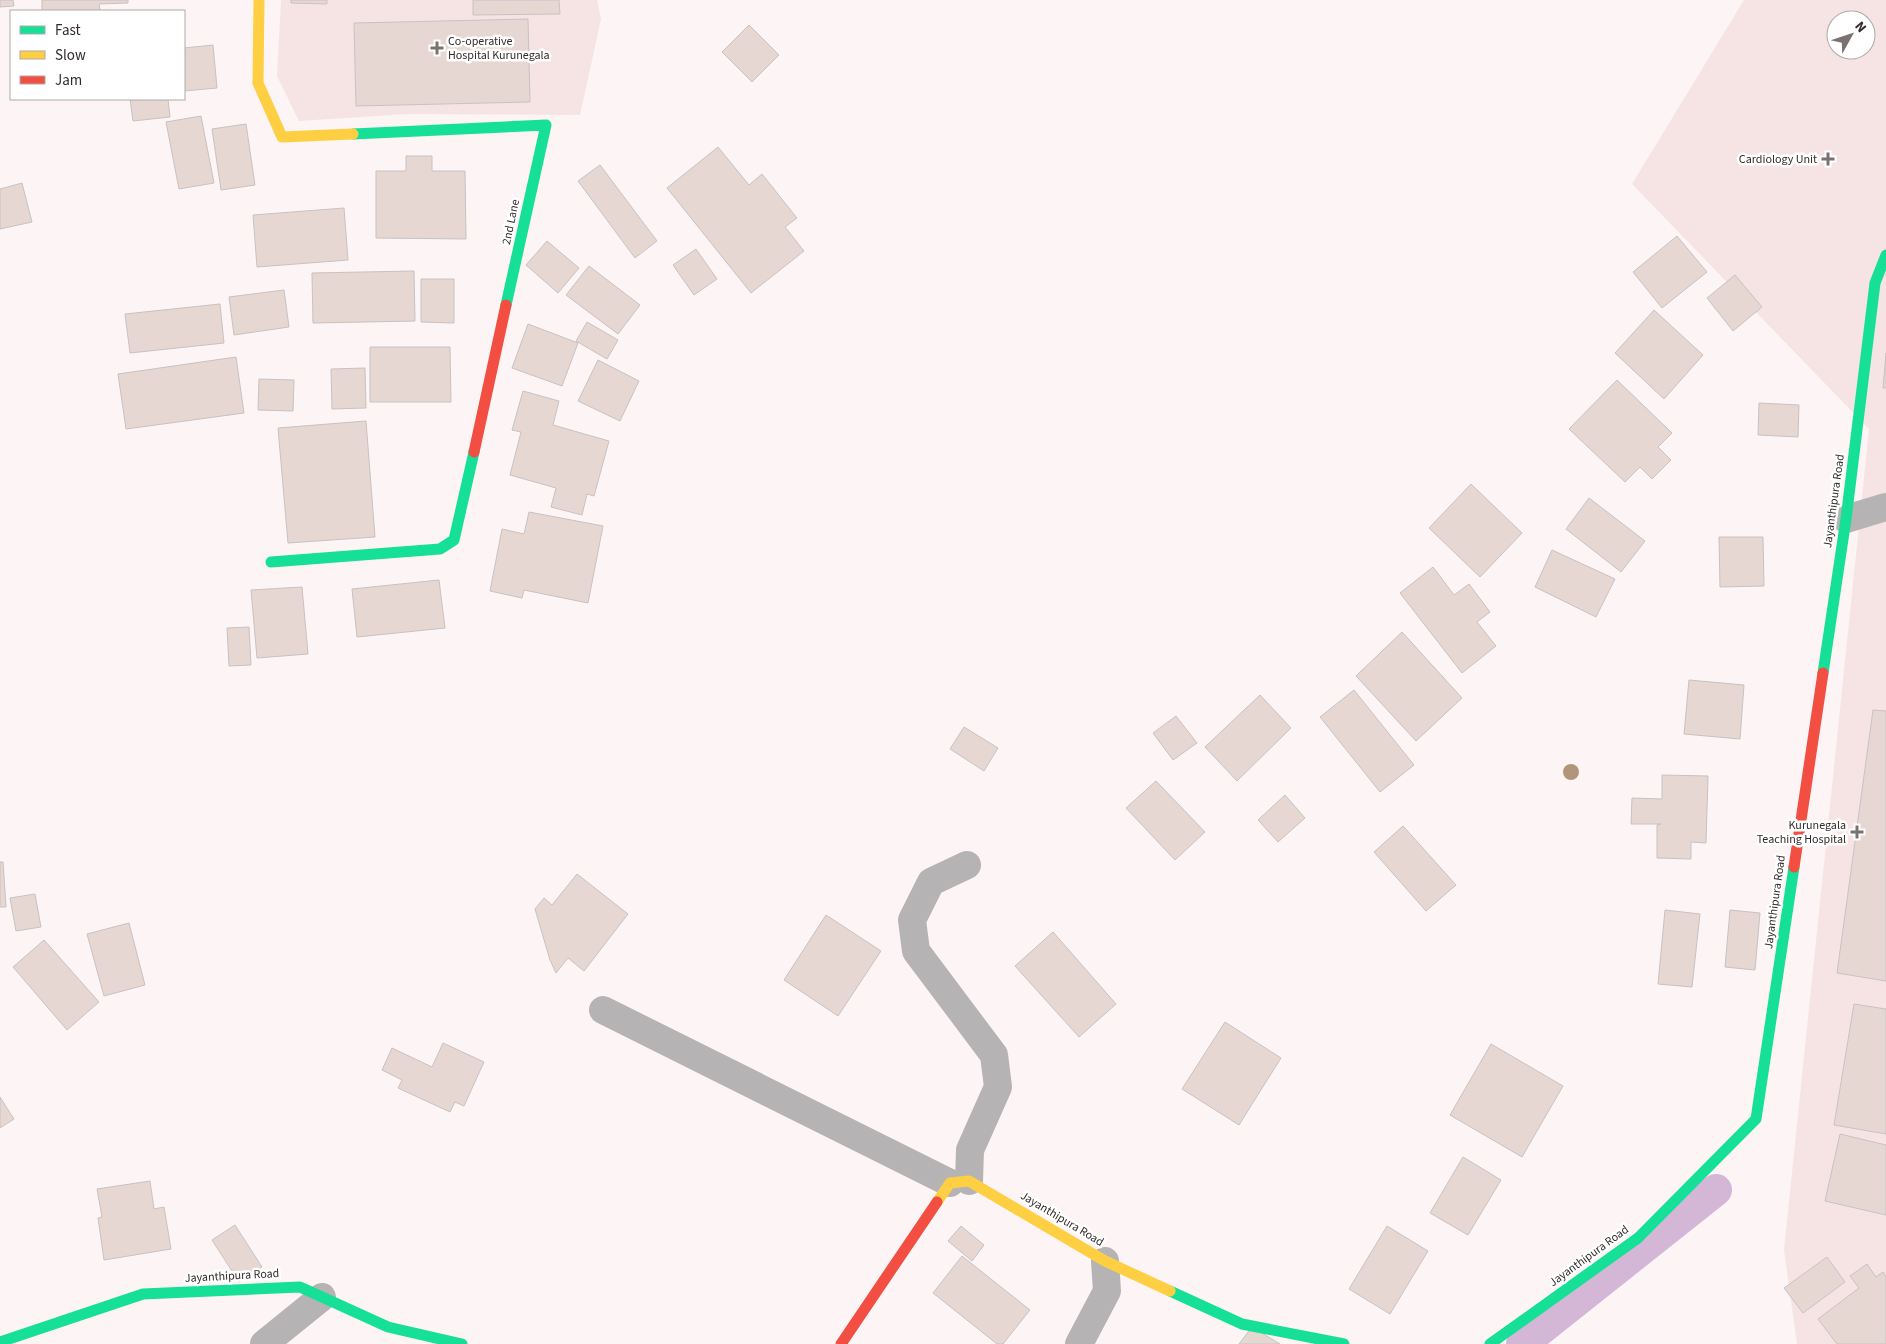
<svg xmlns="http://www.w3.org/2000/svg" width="1886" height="1344" font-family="'Source Sans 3',sans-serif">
	<rect width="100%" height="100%" fill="#fcf4f5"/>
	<path fill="#f6e4e5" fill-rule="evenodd" d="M 281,0 L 597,0 L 601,19 L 580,115 L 408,114 L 299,121 L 277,76 Z
		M 1744,0 L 1886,0 L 1886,1344 L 1797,1344 L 1784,1250 L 1869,429 L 1632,184 ZM 1836,20 L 1866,20 L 1866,50 L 1836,50 Z"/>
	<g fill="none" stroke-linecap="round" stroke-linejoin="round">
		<path stroke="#d4b6d7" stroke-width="32" d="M 1522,1344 L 1716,1190"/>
	</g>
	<path fill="#e6d7d3" stroke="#c9c2c1" d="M 0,0 L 13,0 L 14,6 L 0,7 Z
		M 42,0 L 128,0 L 128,3 L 99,4 L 100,11 L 42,11 Z
		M 291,0 L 327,0 L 327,4 L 291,3 Z
		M 473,0 L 559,0 L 560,14 L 473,15 Z
		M 528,19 L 530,102 L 356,106 L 354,23 Z
		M 749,25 L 779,55 L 752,82 L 722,52 Z
		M 213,45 L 217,88 L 184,91 L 184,48 Z
		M 130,99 L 168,99 L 170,117 L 133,121 Z
		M 201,116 L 214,183 L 179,189 L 166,122 Z
		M 246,124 L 255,185 L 221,190 L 212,129 Z
		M 718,147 L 749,185 L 762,174 L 797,218 L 785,227 L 804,251 L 751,293 L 667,188 Z
		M 406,156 L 432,156 L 432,171 L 465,171 L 466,239 L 376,238 L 376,171 L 406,171 Z
		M 600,165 L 657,241 L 635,258 L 578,181 Z
		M 22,183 L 32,222 L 0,229 L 0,189 Z
		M 344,208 L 348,260 L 257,267 L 253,215 Z
		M 1677,236 L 1707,272 L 1662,308 L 1633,272 Z
		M 547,241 L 579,268 L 558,293 L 526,265 Z
		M 696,249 L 717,279 L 694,295 L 673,265 Z
		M 589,266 L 640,305 L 618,334 L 566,295 Z
		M 414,271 L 415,321 L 313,323 L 312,273 Z
		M 1735,275 L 1762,307 L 1733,331 L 1707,298 Z
		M 421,279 L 454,279 L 454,323 L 421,322 Z
		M 284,290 L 289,327 L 234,335 L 229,297 Z
		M 220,304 L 224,343 L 130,353 L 125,314 Z
		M 1654,310 L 1703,355 L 1664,399 L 1615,353 Z
		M 587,322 L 618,340 L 607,359 L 576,341 Z
		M 528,324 L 578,343 L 562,386 L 512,368 Z
		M 370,347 L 450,347 L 451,402 L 370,402 Z
		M 1886,353 L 1886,388 L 1883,388 Z
		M 236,357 L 244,413 L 126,429 L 118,374 Z
		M 598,360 L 639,381 L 620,421 L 578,401 Z
		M 365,368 L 366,408 L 332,409 L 331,369 Z
		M 259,379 L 294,380 L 293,411 L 258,410 Z
		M 1617,380 L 1672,433 L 1658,447 L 1671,460 L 1652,479 L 1640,467 L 1625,482 L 1569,429 Z
		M 523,391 L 559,401 L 553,425 L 609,441 L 594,496 L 587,494 L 582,515 L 551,507 L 556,488 L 510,475 L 521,432 L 512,430 Z
		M 1759,403 L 1799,405 L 1798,437 L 1758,435 Z
		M 366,421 L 375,537 L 288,543 L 278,428 Z
		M 1471,484 L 1522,533 L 1480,577 L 1429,528 Z
		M 1589,498 L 1645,541 L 1621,572 L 1566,529 Z
		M 529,512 L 603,526 L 588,603 L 524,590 L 522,598 L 490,591 L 502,529 L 524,534 Z
		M 1719,537 L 1763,537 L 1764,586 L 1720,587 Z
		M 1552,550 L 1615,579 L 1596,617 L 1535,587 Z
		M 1433,567 L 1454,595 L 1469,584 L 1490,612 L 1477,622 L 1496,646 L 1462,673 L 1400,593 Z
		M 439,580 L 445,628 L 357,637 L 352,589 Z
		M 302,587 L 308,654 L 257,658 L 251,590 Z
		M 249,627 L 251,665 L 229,666 L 227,628 Z
		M 1402,632 L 1462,698 L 1416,741 L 1356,676 Z
		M 1689,680 L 1744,685 L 1740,739 L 1684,734 Z
		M 1354,690 L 1414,765 L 1380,792 L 1320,717 Z
		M 1260,695 L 1291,728 L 1237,781 L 1205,747 Z
		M 1873,710 L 1886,711 L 1886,981 L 1837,973 Z
		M 1176,716 L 1197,743 L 1173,760 L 1153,733 Z
		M 964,727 L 998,748 L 984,771 L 950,749 Z
		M 1662,775 L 1708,776 L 1706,843 L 1691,842 L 1691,859 L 1657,858 L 1657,825 L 1661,824 L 1631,824 L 1632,798 L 1662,799 Z
		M 1156,781 L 1205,832 L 1175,860 L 1126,808 Z
		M 1285,795 L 1305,818 L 1278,842 L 1258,820 Z
		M 1403,826 L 1456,885 L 1426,911 L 1374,852 Z
		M 0,862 L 3,862 L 6,907 L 0,907 Z
		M 577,874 L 628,914 L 584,971 L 568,958 L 556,973 L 550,960 L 535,909 L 544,898 L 552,905 Z
		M 35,894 L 41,927 L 16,931 L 10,898 Z
		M 1665,910 L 1700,914 L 1692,987 L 1658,984 Z
		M 1730,910 L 1760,913 L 1755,970 L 1725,967 Z
		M 826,915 L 881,951 L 838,1016 L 784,980 Z
		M 129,923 L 145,985 L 104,996 L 87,934 Z
		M 1053,932 L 1116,1004 L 1079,1037 L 1015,966 Z
		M 44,940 L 99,1002 L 67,1030 L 13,967 Z
		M 1854,1004 L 1886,1009 L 1886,1134 L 1834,1125 Z
		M 1225,1022 L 1281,1058 L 1239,1125 L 1182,1089 Z
		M 443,1043 L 484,1062 L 464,1106 L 455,1102 L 450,1112 L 398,1088 L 402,1080 L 382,1070 L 392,1048 L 432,1067 Z
		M 1491,1044 L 1563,1086 L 1522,1157 L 1450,1115 Z
		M 0,1097 L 14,1119 L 0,1128 Z
		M 1840,1134 L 1886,1145 L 1886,1215 L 1825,1201 Z
		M 1463,1157 L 1501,1180 L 1468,1235 L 1430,1213 Z
		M 150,1181 L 154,1209 L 164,1207 L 171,1249 L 104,1260 L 98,1218 L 102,1217 L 97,1189 Z
		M 235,1225 L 262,1267 L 239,1282 L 212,1240 Z
		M 961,1226 L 984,1245 L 972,1261 L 948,1241 Z
		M 1387,1226 L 1428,1251 L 1390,1314 L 1349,1289 Z
		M 962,1256 L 1030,1310 L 1003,1344 L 997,1344 L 933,1293 Z
		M 1827,1257 L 1845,1282 L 1803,1313 L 1784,1288 Z
		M 1867,1264 L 1876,1277 L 1883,1272 L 1886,1277 L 1886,1344 L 1837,1344 L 1818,1319 L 1859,1288 L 1850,1276 Z
		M 1252,1327 L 1280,1344 L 1239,1344 Z"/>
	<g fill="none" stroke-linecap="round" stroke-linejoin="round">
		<path stroke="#b6b3b4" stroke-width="28" d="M 1846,519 L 1886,507
			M 967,865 L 931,882 L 912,920 L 916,951 L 994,1055 L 998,1087 L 970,1150 L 969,1181
			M 603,1010 L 950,1183
			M 264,1344 L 322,1297
			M 1079,1344 L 1107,1291 L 1105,1261"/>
		<path stroke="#16e098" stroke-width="11" d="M 353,134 L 546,125 L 506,305
			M 271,562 L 440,549 L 454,540 L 474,452
			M 1823,673 L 1846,519 L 1875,283 L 1886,255
			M 1170,1291 L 1242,1324 L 1344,1344
			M 0,1342 L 143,1294 L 300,1287 L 388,1327 L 462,1344
			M 1490,1344 L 1638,1238 L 1756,1119 L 1794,867"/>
		<path stroke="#ffcf43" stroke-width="11" d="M 259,0 L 258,83 L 282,137 L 353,134
			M 937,1202 L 950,1183 L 969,1181 L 1105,1261 L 1170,1291"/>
		<path stroke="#f24e42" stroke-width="11" d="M 474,452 L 506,305
			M 1794,867 L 1823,673
			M 841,1344 L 937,1202"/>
	</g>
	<circle fill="#b1967a" cx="1571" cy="772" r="8"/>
	<g fill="#797172" stroke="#fff" stroke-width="2">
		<path d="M434.5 40.5h5v5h5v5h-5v5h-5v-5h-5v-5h5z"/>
		<path d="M1825.5 151.5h5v5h5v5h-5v5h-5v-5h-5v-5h5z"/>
		<path d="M1854.5 824.5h5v5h5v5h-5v5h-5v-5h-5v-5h5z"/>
	</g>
	<g text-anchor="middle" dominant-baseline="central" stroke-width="5" stroke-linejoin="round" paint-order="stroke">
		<g font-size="12" fill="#332b2b" stroke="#fff" text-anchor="end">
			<text x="448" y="41" text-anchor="start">Co-operative<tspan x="448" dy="14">Hospital Kurunegala</tspan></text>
			<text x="1817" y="159">Cardiology Unit</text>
			<text x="1846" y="825">Kurunegala<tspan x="1846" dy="14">Teaching Hospital</tspan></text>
		</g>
		<g font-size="12" fill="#332b2b" stroke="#fff">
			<text transform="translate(511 222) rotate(-78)">2nd Lane</text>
			<text transform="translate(1834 501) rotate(-82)">Jayanthipura Road</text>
			<text transform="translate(1775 902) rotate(-82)">Jayanthipura Road</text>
			<text transform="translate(1062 1219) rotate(31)">Jayanthipura Road</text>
			<text transform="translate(1589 1256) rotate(-36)">Jayanthipura Road</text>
			<text transform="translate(232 1276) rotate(-3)">Jayanthipura Road</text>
		</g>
	</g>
	<rect x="10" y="10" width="175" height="90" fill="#ffffff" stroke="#adaaaa"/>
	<rect x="20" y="26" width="25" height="8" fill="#16e098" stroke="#adaaaa"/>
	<text x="55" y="35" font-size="15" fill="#332b2b">Fast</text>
	<rect x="20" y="51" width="25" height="8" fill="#ffcf43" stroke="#adaaaa"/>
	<text x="55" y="60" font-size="15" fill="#332b2b">Slow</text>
	<rect x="20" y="76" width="25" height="8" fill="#f24e42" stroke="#adaaaa"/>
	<text x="55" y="85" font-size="15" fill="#332b2b">Jam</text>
	<g transform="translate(1851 35) rotate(50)"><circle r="24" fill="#ffffff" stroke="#adaaaa"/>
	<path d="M0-4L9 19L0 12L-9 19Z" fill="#797172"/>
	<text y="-8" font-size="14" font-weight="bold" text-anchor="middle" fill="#332b2b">N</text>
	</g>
</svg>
